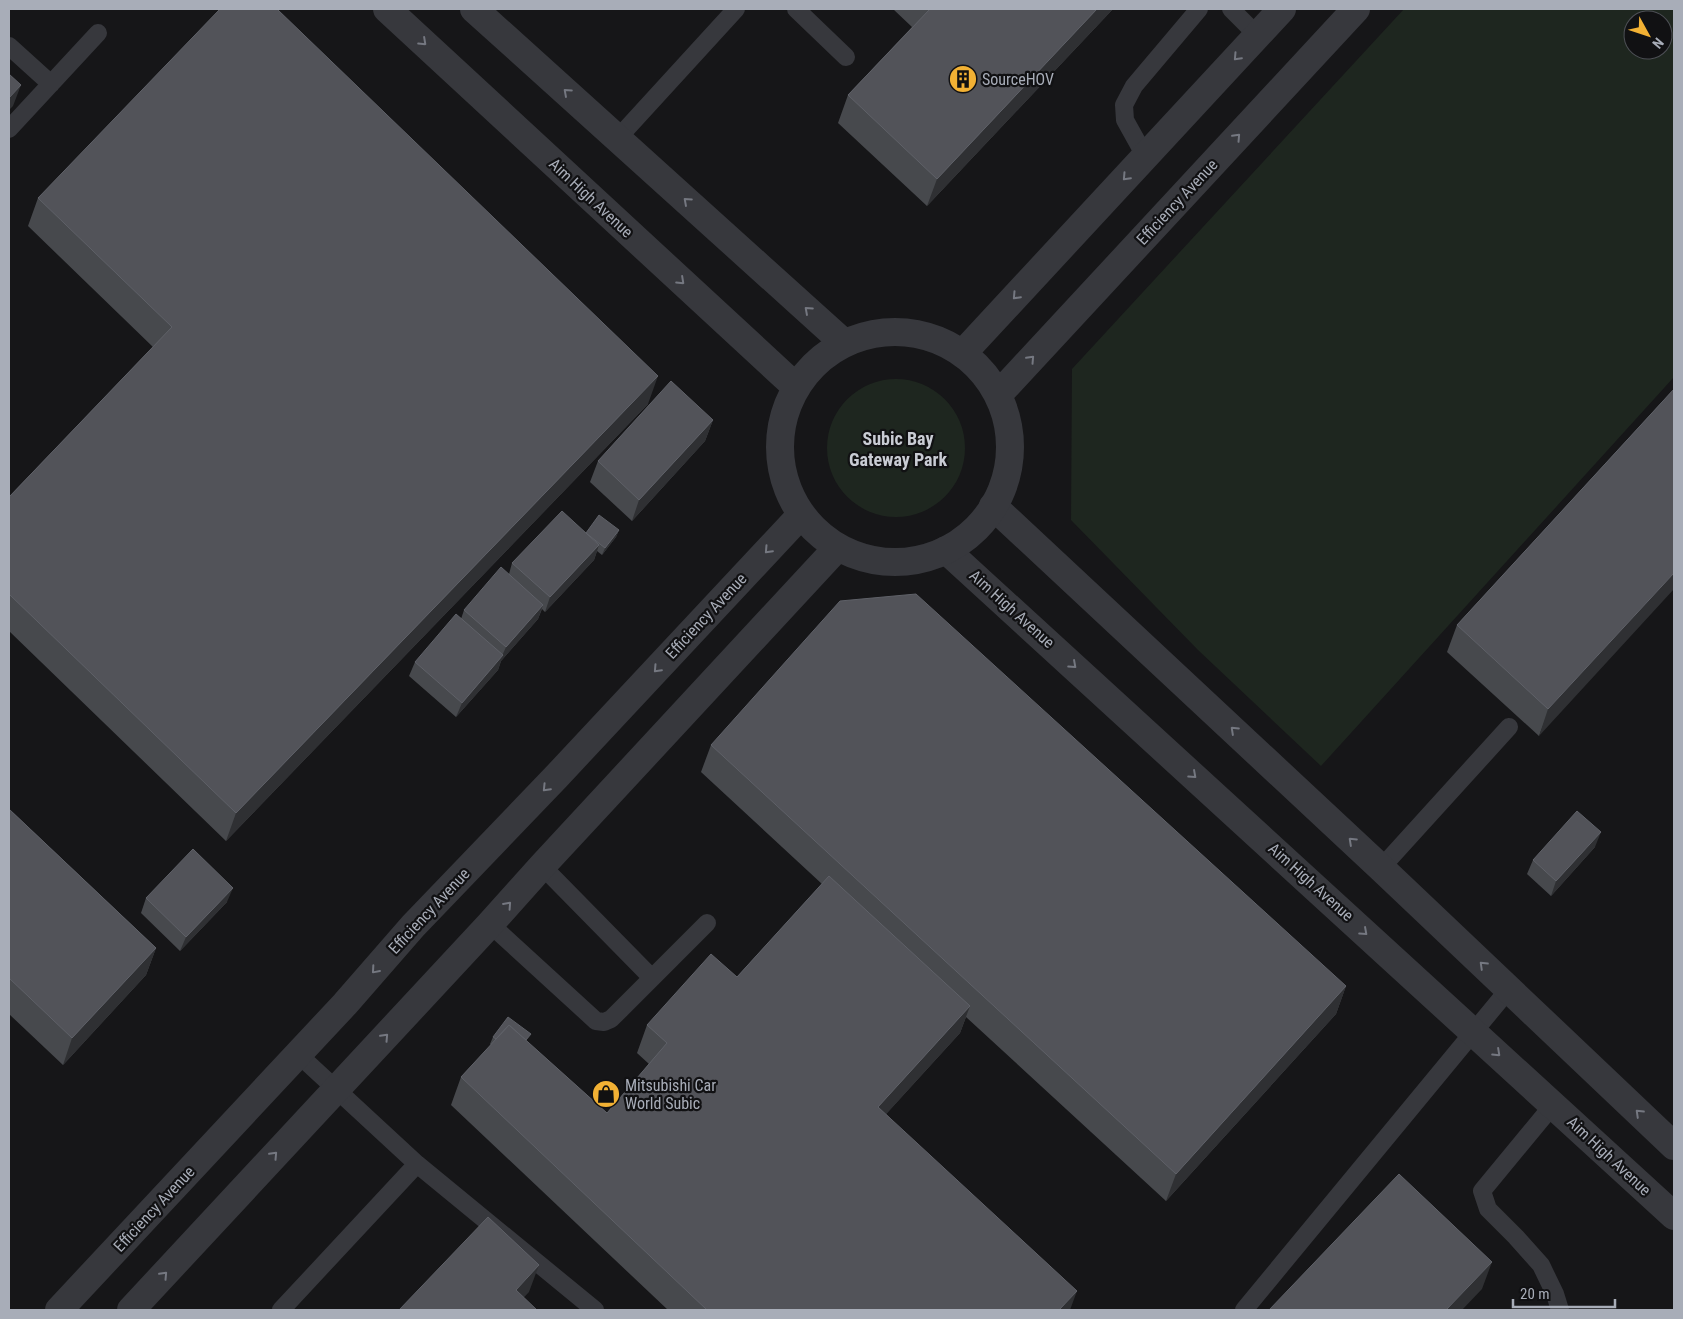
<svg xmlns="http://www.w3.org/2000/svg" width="1683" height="1319" font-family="'Roboto Condensed',sans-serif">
	<rect width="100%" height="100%" fill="#161618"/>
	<path fill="#1e261f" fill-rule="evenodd" d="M 1404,9 L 1674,9 L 1674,377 L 1321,766 L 1198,650 L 1071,520 L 1072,369 ZM 1633,20 L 1663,20 L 1663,50 L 1633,50 Z
		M827 448a69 69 0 1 1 138 0a69 69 0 1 1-138 0Z"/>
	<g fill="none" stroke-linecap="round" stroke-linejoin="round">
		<path stroke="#37383d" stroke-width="18" d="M 796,9 L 846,57
			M 1231,9 L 1257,35
			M 9,46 L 51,84
			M 9,129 L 98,33
			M 618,138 L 736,9
			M 1145,156 L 1125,120 L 1124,105 L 1134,86 L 1199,9
			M 542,866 L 652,978
			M 1381,868 L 1509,727
			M 490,924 L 596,1021 L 604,1022 L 611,1019 L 707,923
			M 298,1054 L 417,1164 L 595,1310
			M 1553,1105 L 1482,1191 L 1488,1209 L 1516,1237 L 1541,1265 L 1555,1294 L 1560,1310
			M 281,1310 L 417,1164
			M 1244,1310 L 1509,989"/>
		<path stroke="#37383d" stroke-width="28" d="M 993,506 L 1381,868 L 1674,1146
			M 946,550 L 1674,1216"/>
		<path stroke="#37383d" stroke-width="28" d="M 387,9 L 796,387
			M 474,9 L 844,343
			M780 447a115 115 0 1 1 230 0a115 115 0 1 1-230 0Z
			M 963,353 L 1282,9
			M 998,395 L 1356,9
			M 59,1310 L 345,1004 L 413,926 L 556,777 L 801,515
			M 131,1310 L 490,924 L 542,866 L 837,548"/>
	</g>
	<path fill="#47494d" d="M 893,9 L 1113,9 L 927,206 L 838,123 L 848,95 L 912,27 Z
		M 38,198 L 648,404 L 226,841 L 9,631 L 9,497 L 153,347 L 28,226 Z
		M 1674,389 L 1539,736 L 1447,652 L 1457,625 Z
		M 713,420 L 705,441 L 632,521 L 590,482 L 598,461 Z
		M 619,530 L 616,537 L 602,555 L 597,551 L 594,560 L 545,612 L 542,609 L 538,619 L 501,661 L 498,670 L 456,717 L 409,676 L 415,662 L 461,619 L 464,610 L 509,574 L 512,563 L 586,533 Z
		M 711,745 L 1346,986 L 1336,1014 L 1166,1201 L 966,1017 L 960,1033 L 886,1114 L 1070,1310 L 668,1310 L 451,1105 L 461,1077 L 491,1045 L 490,1044 L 493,1037 L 527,1042 L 607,1113 L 649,1064 L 637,1053 L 647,1025 L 737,977 L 822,884 L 701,772 Z
		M 9,809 L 156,948 L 146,975 L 63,1065 L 9,1014 Z
		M 1595,847 L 1551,896 L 1527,874 L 1533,860 Z
		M 146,898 L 227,902 L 180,951 L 141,913 Z"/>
	<path fill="#2f3033" d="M 1097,9 L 1113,9 L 927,206 L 937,179 Z
		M 21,85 L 13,106 L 9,110 L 9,98 Z
		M 658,376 L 648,404 L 226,841 L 236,813 Z
		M 713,420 L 705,441 L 632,521 L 639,500 Z
		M 619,530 L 616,537 L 602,555 L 605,548 Z
		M 599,545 L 594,560 L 545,612 L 550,597 Z
		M 1674,573 L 1674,589 L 1539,736 L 1548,709 Z
		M 543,605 L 538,619 L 501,661 L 498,670 L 456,717 L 462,703 L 502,656 L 506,647 Z
		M 1601,832 L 1595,847 L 1551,896 L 1556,881 Z
		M 233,888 L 227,902 L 180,951 L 186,937 Z
		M 156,948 L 146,975 L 63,1065 L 72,1038 Z
		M 1346,986 L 1336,1014 L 1166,1201 L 1176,1174 Z
		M 970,1006 L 960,1033 L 868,1134 L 878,1107 Z
		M 1492,1262 L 1482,1289 L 1462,1310 L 1446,1310 Z
		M 539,1265 L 529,1292 L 512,1310 L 516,1290 Z
		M 1077,1291 L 1070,1310 L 1059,1310 Z"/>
	<path fill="#525359" stroke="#5f6168" d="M 220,9 L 277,9 L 658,376 L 236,813 L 9,594 L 9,497 L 172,327 L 38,198 Z
		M 930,9 L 1097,9 L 937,179 L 848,95 Z
		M 9,74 L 21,85 L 9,98 Z
		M 671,381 L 713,420 L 639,500 L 598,461 Z
		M 1674,389 L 1674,573 L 1548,709 L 1457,625 Z
		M 562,511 L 599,545 L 550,597 L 512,563 Z
		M 599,515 L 619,530 L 605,548 L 586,533 Z
		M 501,567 L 543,605 L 506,647 L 464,610 Z
		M 916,594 L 1346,986 L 1176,1174 L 711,745 L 840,601 Z
		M 456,614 L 503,655 L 462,703 L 415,662 Z
		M 9,809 L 156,948 L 72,1038 L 9,978 Z
		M 1577,811 L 1601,832 L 1556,881 L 1533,860 Z
		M 193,849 L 233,888 L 186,937 L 146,898 Z
		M 829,876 L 970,1006 L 878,1107 L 1077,1291 L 1059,1310 L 707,1310 L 461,1077 L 509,1025 L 607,1113 L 667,1043 L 647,1025 L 711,954 L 737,977 Z
		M 508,1017 L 531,1034 L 526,1040 L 509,1025 L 496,1039 L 493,1037 Z
		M 1399,1174 L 1492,1262 L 1446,1310 L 1269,1310 Z
		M 488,1217 L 539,1265 L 516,1290 L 537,1310 L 399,1310 Z"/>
	<defs><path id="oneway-chevron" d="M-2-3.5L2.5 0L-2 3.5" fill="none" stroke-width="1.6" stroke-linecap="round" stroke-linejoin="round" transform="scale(1.25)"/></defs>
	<g stroke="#757881">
		<use href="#oneway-chevron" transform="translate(423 42) rotate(43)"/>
		<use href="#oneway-chevron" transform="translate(1237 57) rotate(133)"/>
		<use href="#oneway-chevron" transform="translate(567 92) rotate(-138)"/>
		<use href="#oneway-chevron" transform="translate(1237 137) rotate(-47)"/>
		<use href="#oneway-chevron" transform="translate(1126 177) rotate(133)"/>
		<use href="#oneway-chevron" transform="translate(687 201) rotate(-138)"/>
		<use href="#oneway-chevron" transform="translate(681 281) rotate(43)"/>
		<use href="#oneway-chevron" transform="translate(1016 296) rotate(133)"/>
		<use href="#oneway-chevron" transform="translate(808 310) rotate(-138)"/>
		<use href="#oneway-chevron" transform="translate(1031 359) rotate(-47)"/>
		<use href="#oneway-chevron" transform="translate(768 550) rotate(133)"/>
		<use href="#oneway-chevron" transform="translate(1073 665) rotate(42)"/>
		<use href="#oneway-chevron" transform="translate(657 669) rotate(133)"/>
		<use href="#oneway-chevron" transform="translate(1234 730) rotate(-137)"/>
		<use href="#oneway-chevron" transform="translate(1193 775) rotate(42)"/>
		<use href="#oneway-chevron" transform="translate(546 788) rotate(134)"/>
		<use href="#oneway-chevron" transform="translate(1352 841) rotate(-137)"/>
		<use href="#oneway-chevron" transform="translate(508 905) rotate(-48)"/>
		<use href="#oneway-chevron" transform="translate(1364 932) rotate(42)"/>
		<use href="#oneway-chevron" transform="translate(1483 965) rotate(-136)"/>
		<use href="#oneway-chevron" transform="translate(375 970) rotate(131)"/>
		<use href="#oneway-chevron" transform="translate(385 1037) rotate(-47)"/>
		<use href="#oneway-chevron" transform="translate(1497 1053) rotate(43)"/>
		<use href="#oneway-chevron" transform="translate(1639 1113) rotate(-136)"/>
		<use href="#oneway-chevron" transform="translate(274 1155) rotate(-47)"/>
		<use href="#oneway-chevron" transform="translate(164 1275) rotate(-47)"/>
	</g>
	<defs>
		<symbol id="building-disc" viewBox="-11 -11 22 22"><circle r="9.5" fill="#f2b134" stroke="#111113"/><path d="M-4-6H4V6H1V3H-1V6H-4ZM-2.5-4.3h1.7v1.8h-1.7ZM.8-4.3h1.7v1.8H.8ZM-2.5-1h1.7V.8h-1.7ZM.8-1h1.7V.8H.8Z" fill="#111"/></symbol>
		<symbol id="shop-disc" viewBox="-11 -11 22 22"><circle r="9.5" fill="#f2b134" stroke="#111113"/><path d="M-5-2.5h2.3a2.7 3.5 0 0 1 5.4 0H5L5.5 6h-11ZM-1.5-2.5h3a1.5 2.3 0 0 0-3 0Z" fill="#111"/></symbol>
	</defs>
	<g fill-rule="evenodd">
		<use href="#building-disc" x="947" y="63" width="32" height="32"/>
		<use href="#shop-disc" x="590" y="1078" width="32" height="32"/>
	</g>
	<g text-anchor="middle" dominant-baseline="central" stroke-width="4.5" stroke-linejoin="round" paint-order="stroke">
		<g font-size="16" fill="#a8adb8" stroke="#111113" text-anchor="start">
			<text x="982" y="79">SourceHOV</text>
			<text x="625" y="1085">Mitsubishi Car<tspan x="625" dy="18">World Subic</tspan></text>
		</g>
		<g font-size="16" fill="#a8adb8" stroke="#111113">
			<text transform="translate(591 198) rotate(43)">Aim High Avenue</text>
			<text transform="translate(1177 202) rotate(-47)">Efficiency Avenue</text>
			<text transform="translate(1012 609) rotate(42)">Aim High Avenue</text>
			<text transform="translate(706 616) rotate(-47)">Efficiency Avenue</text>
			<text transform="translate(1311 882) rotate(42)">Aim High Avenue</text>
			<text transform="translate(429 911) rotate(-47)">Efficiency Avenue</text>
			<text transform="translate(1609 1156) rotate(43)">Aim High Avenue</text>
			<text transform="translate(154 1209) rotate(-47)">Efficiency Avenue</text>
		</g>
		<g font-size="18" font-weight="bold" fill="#c9ccd4" stroke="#111113">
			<text x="898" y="438">Subic Bay<tspan x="898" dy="21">Gateway Park</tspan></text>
		</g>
	</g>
	<rect width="1683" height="1319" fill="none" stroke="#a8adb8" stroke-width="20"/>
	<g transform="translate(1648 35) rotate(130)"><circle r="24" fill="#111113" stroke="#4d4f55"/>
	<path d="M0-4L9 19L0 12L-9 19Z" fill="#f2b134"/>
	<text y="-8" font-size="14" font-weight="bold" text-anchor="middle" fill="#a8adb8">N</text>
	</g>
	<path d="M1513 1299v8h102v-8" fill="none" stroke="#a8adb8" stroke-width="2.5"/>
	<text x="1520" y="1299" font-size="15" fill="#a8adb8" stroke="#111113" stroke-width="4" paint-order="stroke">20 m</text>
</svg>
